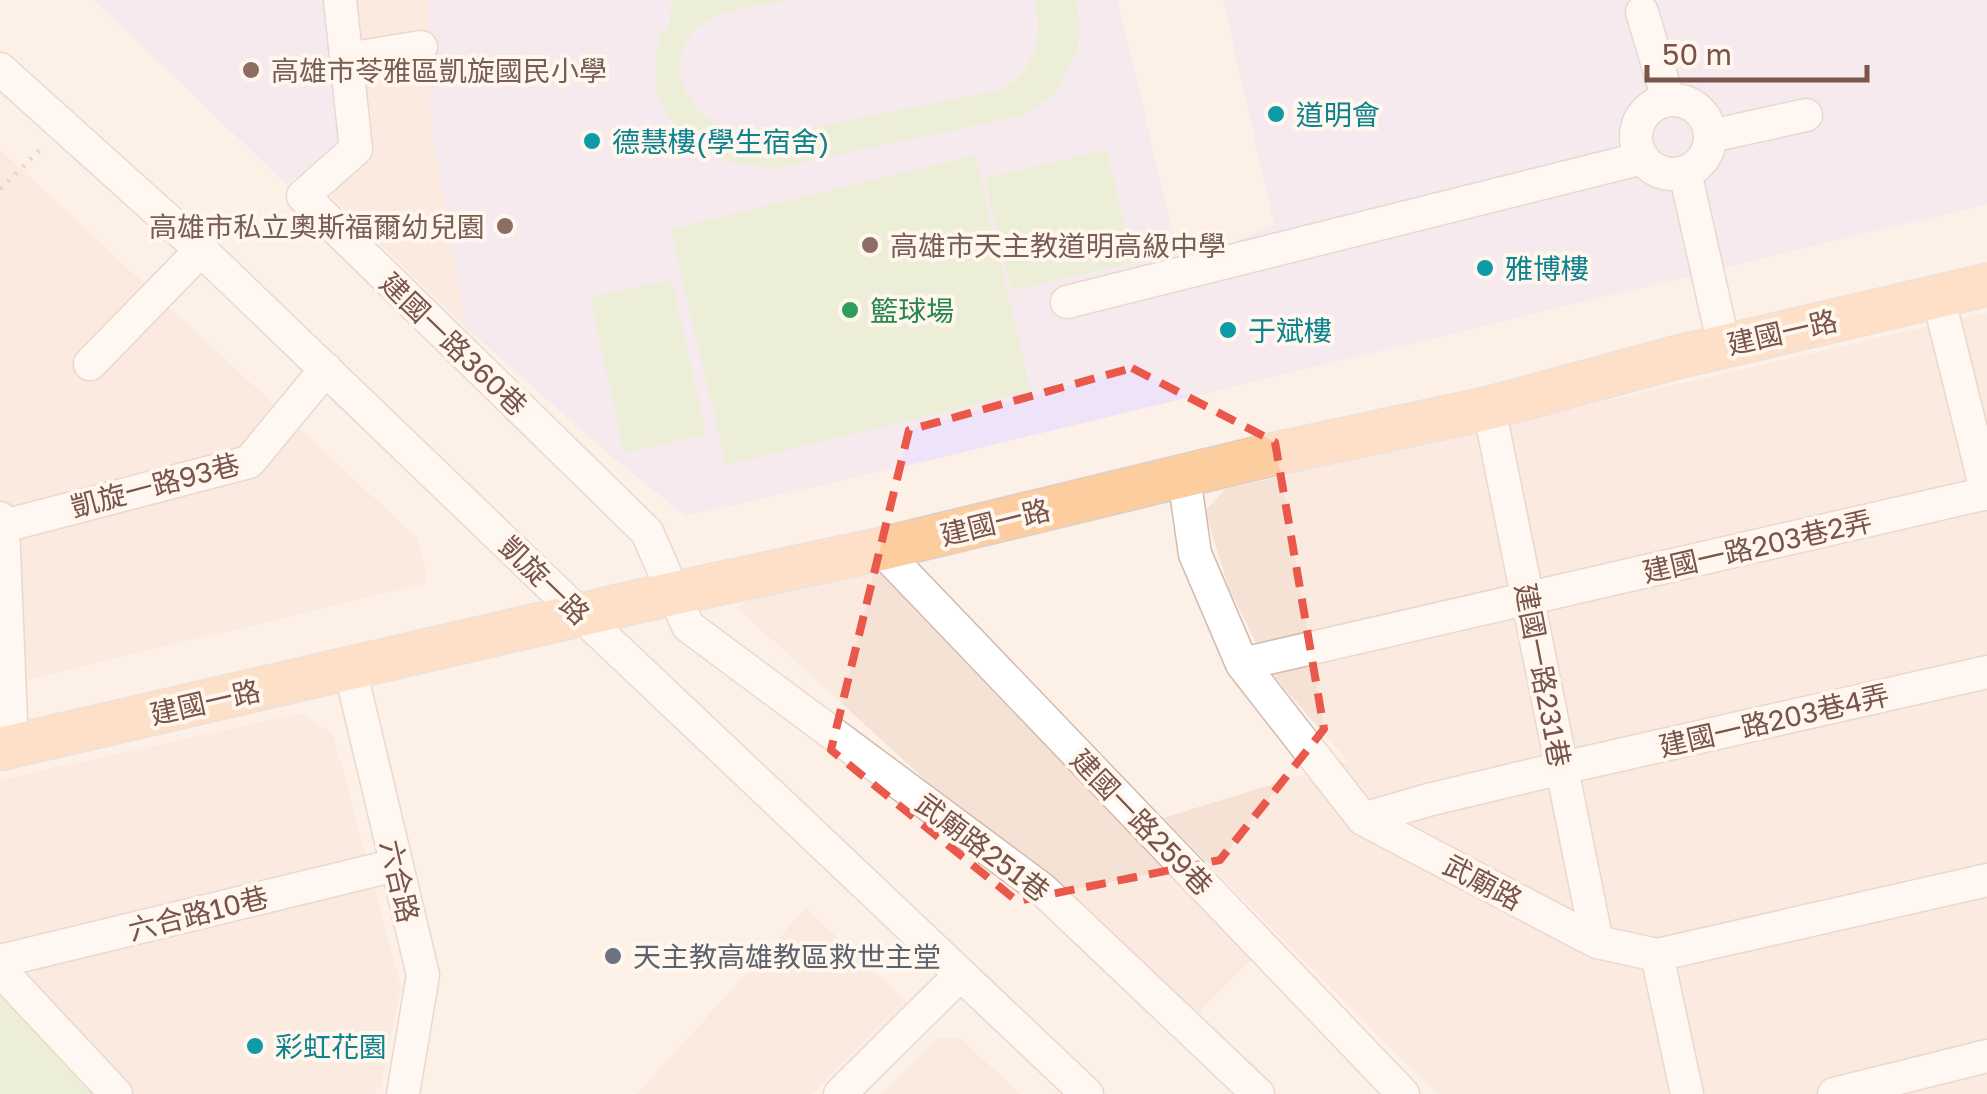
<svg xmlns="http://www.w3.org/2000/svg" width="1987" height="1094" font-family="'Golos Text','Noto Sans TC',sans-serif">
	<rect width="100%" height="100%" fill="#fdf1e7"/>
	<path fill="#f5e2d5" d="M 351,0 L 427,0 L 431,124 L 466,328 L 326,191 Z
		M 0,149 L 417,538 L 428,583 L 0,686 Z
		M 1987,313 L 1987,1094 L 1439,1094 L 1398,1056 L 1163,818 L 1348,761 L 1272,674 L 1229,589 L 1205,511 L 1226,489 Z
		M 881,571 L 1257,954 L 1190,1022 L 737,608 L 750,596 Z
		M 302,713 L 333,734 L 401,987 L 381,1086 L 374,1094 L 127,1094 L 0,957 L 0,780 Z
		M 806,908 L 907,1002 L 812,1094 L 637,1094 Z
		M 938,1037 L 962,1039 L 1019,1094 L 882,1094 Z"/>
	<path fill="#eee3f9" d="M 94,0 L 325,0 L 344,141 L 287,185 Z
		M 427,0 L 1118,0 L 1180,264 L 1274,225 L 1223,0 L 1987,0 L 1987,204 L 893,469 L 685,516 L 610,455 L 466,328 L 431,124 Z"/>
	<path fill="#d9ebc5" d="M 671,0 L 790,0 C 770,4 732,8 715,17 C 649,50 685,126 747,134 C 780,138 813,128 845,121 C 895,111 945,101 996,91 C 1006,86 1016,81 1023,72 C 1038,53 1043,21 1033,0 L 1077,0 L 1080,26 L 1078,49 L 1055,94 L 1026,115 L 773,169 L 729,162 L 699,147 L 679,129 L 665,112 L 655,86 L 655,62 L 658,38 L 670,23 Z
		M 1107,149 L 1133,263 L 1011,291 L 985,178 Z
		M 975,155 L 1031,391 L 726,465 L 670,229 Z
		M 672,279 L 706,435 L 624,453 L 590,297 Z
		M 0,988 L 98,1094 L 0,1094 Z"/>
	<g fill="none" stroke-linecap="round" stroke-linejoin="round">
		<defs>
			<path id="minor" d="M 340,0 L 356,149 L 303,196 L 647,532 L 688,626 L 1042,889 L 1258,1094
				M 1642,12 L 1668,99
				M 347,59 L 421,47
				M 0,69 L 201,250 L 582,616 L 1087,1094
				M1636 137a37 37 0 1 1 74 0a37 37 0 1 1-74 0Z
				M 1711,136 L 1806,115
				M 1685,172 L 1724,346
				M 1938,296 L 1987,494
				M 1067,302 L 1643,158
				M 90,364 L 201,250
				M 1489,408 L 1597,942
				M 1184,477 L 1195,554 L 1242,664 L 1363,819 L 1597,942 L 1657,955 L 1987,880
				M 0,518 L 3,526 L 12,746
				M 0,527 L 249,462 L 326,369
				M 881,549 L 1403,1094
				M 1242,664 L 1987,493
				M 350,669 L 423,975 L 403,1094
				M 1363,819 L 1428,800 L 1562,768 L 1987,672
				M 1657,955 L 1687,1094
				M 0,961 L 396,865
				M 0,970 L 116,1094
				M 840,1094 L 960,975
				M 1834,1094 L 1987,1056"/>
			<path id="major" d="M 0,749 L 657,597 L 881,549 L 1261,457 L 1489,408 L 1674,358 L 1987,285"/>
		</defs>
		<use href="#minor" stroke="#d2baaf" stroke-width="35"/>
		<use href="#major" stroke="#d9cfcc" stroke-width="45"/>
		<path stroke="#d8afa1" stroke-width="5" stroke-dasharray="2.5 8" stroke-linecap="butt" d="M 0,189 L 44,146"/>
		<use href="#minor" stroke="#fff" stroke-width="32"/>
		<use href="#major" stroke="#fccd9f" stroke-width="42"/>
	</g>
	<path d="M0 0H1987V1094H0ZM 1132,368 L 1275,442 L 1324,729 L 1220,860 L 1017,901 L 831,750 L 909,430 Z" fill="#fdf1e7" fill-opacity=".55" fill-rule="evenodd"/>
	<path fill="none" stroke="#e9584a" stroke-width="8" stroke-dasharray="20 12" stroke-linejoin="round" d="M 1132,368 L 1275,442 L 1324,729 L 1220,860 L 1017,901 L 831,750 L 909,430 Z"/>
	<g fill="#8d6e63" stroke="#fff6ee" stroke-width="4">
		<circle cx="251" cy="70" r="10"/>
		<circle cx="505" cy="226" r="10"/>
		<circle cx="870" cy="245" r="10"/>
	</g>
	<g fill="#0f9aa8" stroke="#fff6ee" stroke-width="4">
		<circle cx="1276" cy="114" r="10"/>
		<circle cx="592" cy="141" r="10"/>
		<circle cx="1485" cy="268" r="10"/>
		<circle cx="1228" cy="330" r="10"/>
		<circle cx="255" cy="1046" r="10"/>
	</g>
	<circle fill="#2e9e5b" stroke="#fff6ee" stroke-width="4" cx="850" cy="310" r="10"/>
	<circle fill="#6b7280" stroke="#fff6ee" stroke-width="4" cx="613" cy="956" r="10"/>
	<g text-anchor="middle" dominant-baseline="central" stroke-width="8" stroke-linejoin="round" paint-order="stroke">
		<g font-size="28" fill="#785e54" stroke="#fff6ee" text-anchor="start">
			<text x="271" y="70">高雄市苓雅區凱旋國民小學</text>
			<text x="485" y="226" text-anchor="end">高雄市私立奧斯福爾幼兒園</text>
			<text x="890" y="245">高雄市天主教道明高級中學</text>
		</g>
		<g font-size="28" fill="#0d838f" stroke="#fff6ee" text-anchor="start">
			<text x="1296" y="114">道明會</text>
			<text x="612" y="141">德慧樓(學生宿舍)</text>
			<text x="1505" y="268">雅博樓</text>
			<text x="1248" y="330">于斌樓</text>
			<text x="275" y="1046">彩虹花園</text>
		</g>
		<g font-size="28" fill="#27864d" stroke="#fff6ee" text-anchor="start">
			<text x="870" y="310">籃球場</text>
		</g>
		<g font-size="28" fill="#78544a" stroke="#fff6ee">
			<text transform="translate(1782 332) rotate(-13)">建國一路</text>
			<text transform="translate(454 344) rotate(44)">建國一路360巷</text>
			<text transform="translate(155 485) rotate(-15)">凱旋一路93巷</text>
			<text transform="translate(995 522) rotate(-14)">建國一路</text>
			<text transform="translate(1757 546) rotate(-13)">建國一路203巷2弄</text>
			<text transform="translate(545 580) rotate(44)">凱旋一路</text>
			<text transform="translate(1543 675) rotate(79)">建國一路231巷</text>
			<text transform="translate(205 702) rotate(-13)">建國一路</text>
			<text transform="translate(1774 720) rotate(-13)">建國一路203巷4弄</text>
			<text transform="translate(1142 822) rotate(46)">建國一路259巷</text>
			<text transform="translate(983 847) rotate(37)">武廟路251巷</text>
			<text transform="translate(400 881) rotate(77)">六合路</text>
			<text transform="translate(1483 882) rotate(28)">武廟路</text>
			<text transform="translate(198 913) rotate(-14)">六合路10巷</text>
		</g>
		<g font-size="28" fill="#5b616d" stroke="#fff6ee" text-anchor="start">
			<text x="633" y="956">天主教高雄教區救世主堂</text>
		</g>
	</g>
	<path d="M1647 65v15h220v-15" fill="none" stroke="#78544a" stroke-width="5"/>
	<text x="1662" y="65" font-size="30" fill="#78544a" stroke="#fff6ee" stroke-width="8" paint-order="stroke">50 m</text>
</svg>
